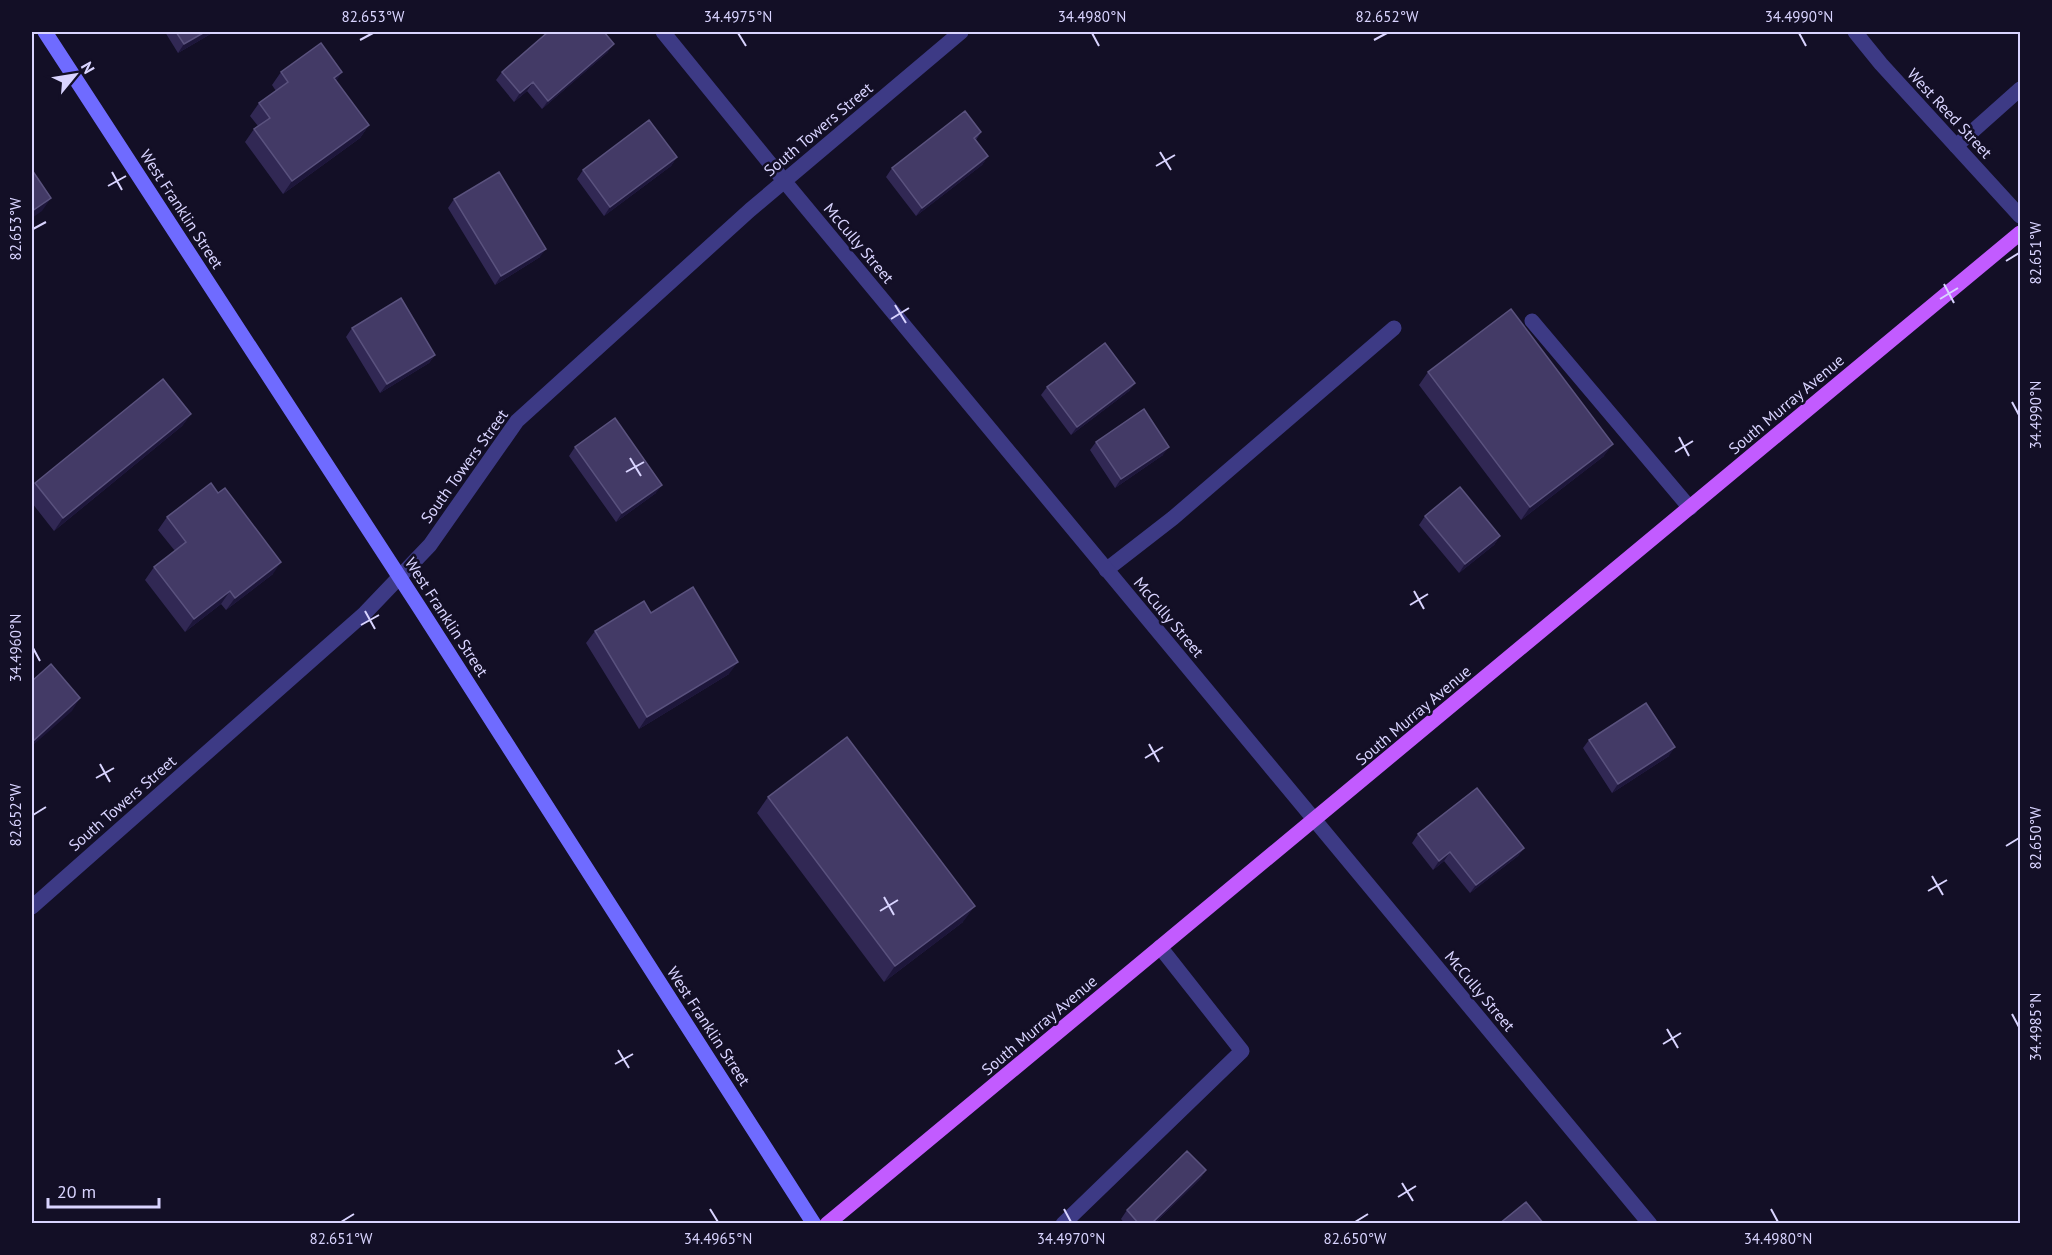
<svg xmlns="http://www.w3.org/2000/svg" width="2052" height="1255" font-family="'PT Sans',sans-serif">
	<rect width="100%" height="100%" fill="#130f26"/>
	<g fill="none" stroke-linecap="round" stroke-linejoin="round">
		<path stroke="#3d3a85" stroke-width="15" d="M 1956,146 L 2020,89
			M 1532,321 L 1690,508
			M 1106,570 L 1173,518 L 1394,328
			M 1063,1224 L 1242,1051 L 1160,947"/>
		<path stroke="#3d3a85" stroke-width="15" d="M 663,32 L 785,182 L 1650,1224
			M 1855,32 L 1881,64 L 2020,216
			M 32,907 L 365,613 L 430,545 L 517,421 L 750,210 L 961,32"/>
		<path stroke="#6f6bff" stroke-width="15" d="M 45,32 L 419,607 L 814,1224"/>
		<path stroke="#c25bff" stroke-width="15" d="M 827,1224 L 2020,233"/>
	</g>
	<path fill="#312854" d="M 165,32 L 214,32 L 178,53 Z
		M 608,52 L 542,109 L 527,91 L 514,102 L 496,80 L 502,72 Z
		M 281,72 L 336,81 L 369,125 L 360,138 L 283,194 L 245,142 L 254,129 L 258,126 L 250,116 L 259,103 L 276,91 L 272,85 Z
		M 981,132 L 976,140 L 988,156 L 982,165 L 916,216 L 886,177 L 892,168 Z
		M 677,157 L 671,166 L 604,216 L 577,179 L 583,170 Z
		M 454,199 L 540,257 L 495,285 L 448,208 Z
		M 352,328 L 435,355 L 429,363 L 380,393 L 346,337 Z
		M 1428,372 L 1604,456 L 1521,520 L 1419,385 Z
		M 1135,383 L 1129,391 L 1071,435 L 1041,395 L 1047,387 Z
		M 191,414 L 182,426 L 54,531 L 32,503 L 32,488 L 35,483 Z
		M 1096,442 L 1163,455 L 1115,488 L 1090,450 Z
		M 575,447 L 656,493 L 616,522 L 569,456 Z
		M 1425,516 L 1500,536 L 1494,545 L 1459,573 L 1419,525 Z
		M 167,517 L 273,574 L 226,610 L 221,604 L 185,632 L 145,580 L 154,567 L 175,551 L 158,530 Z
		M 651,613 L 729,674 L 639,729 L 586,643 L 595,631 Z
		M 1589,740 L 1669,756 L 1612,793 L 1583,748 Z
		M 768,797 L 963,922 L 884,982 L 757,813 Z
		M 1418,834 L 1524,848 L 1518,856 L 1470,893 L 1444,861 L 1433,870 L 1412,843 Z
		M 1206,1170 L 1200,1179 L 1154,1224 L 1125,1224 L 1121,1219 L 1127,1210 Z"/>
	<path fill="#1d163a" d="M 205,32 L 214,32 L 178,53 L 184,44 Z
		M 614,44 L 608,52 L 542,109 L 548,101 Z
		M 342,72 L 334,85 L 334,78 Z
		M 533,82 L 527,91 L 514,102 L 520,93 Z
		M 369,125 L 360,138 L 283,194 L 292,181 Z
		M 988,156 L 982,165 L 916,216 L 922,208 Z
		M 677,157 L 671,166 L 604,216 L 610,207 Z
		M 51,198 L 42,211 L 32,218 L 32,211 Z
		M 546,249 L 540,257 L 495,285 L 501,276 Z
		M 435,355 L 429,363 L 380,393 L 387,384 Z
		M 1135,383 L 1129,391 L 1071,435 L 1077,427 Z
		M 191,414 L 182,426 L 54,531 L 63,518 Z
		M 1613,444 L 1604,456 L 1521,520 L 1530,507 Z
		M 1169,447 L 1163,455 L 1115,488 L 1121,479 Z
		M 662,485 L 656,493 L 616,522 L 622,513 Z
		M 1500,536 L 1494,545 L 1459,573 L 1465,564 Z
		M 281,562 L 273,574 L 226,610 L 235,598 Z
		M 230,591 L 221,604 L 185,632 L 194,619 Z
		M 738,662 L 729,674 L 639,729 L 647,717 Z
		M 80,698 L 72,711 L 32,746 L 32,742 Z
		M 1675,747 L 1669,756 L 1612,793 L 1618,784 Z
		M 1524,848 L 1518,856 L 1470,893 L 1476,885 Z
		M 1450,852 L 1444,861 L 1433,870 L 1439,861 Z
		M 975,906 L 963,922 L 884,982 L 895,966 Z
		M 1206,1170 L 1200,1179 L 1154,1224 L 1151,1224 Z"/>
	<path fill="#433a66" stroke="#5a527e" stroke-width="1.5" d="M 176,32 L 205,32 L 184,44 Z
		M 548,32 L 604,32 L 614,44 L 548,101 L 533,82 L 520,93 L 502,72 Z
		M 321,43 L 342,72 L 334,78 L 369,125 L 292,181 L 254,129 L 270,118 L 259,103 L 288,82 L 281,72 Z
		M 965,111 L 981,132 L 974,138 L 988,156 L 922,208 L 892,168 Z
		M 649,120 L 677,157 L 610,207 L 583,170 Z
		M 32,170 L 51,198 L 32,211 Z
		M 499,172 L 546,249 L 501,276 L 454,199 Z
		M 401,298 L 435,355 L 387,384 L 352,328 Z
		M 1511,309 L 1613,444 L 1530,507 L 1428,372 Z
		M 1105,343 L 1135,383 L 1077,427 L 1047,387 Z
		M 163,379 L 191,414 L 63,518 L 35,483 Z
		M 1144,409 L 1169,447 L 1121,479 L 1096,442 Z
		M 615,418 L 662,485 L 622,513 L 575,447 Z
		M 211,483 L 218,493 L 225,488 L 281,562 L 235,598 L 230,591 L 194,619 L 154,567 L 186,542 L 167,517 Z
		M 1460,487 L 1500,536 L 1465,564 L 1425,516 Z
		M 693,587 L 738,662 L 647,717 L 595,631 L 644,601 L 651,613 Z
		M 51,664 L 80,698 L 32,742 L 32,681 Z
		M 1646,703 L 1675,747 L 1618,784 L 1589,740 Z
		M 847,737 L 975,906 L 895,966 L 768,797 Z
		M 1477,788 L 1524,848 L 1476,885 L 1450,852 L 1439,861 L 1418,834 Z
		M 1187,1151 L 1206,1170 L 1151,1224 L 1139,1224 L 1127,1210 Z
		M 1526,1202 L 1544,1224 L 1499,1224 Z"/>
	<path fill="none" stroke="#d9d4ff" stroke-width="2" d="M 738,33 L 746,46M 1092,33 L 1099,46M 1799,33 L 1806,46M 360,40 L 373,33M 1374,40 L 1387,33M 1160,152 L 1171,170M 1156,166 L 1175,155M 112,172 L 122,190M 108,186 L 126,176M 33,229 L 46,222M 2006,261 L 2019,253M 1944,284 L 1954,303M 1940,299 L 1958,288M 895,305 L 906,323M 891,319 L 909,308M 2012,402 L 2019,415M 1679,437 L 1689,456M 1675,452 L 1693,441M 630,458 L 641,476M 626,472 L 644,462M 1414,591 L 1424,609M 1410,605 L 1428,594M 365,611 L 375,629M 361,625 L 379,615M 33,648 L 40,661M 1149,744 L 1159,762M 1145,758 L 1163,747M 100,764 L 110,782M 96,778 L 114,768M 33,815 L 46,807M 2006,846 L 2019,838M 1932,876 L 1943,895M 1928,891 L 1947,880M 884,897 L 894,915M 880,911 L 898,900M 2012,1014 L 2019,1027M 1667,1029 L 1678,1048M 1663,1044 L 1681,1033M 618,1050 L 629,1068M 615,1064 L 633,1054M 1402,1183 L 1413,1201M 1398,1197 L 1416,1186M 710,1209 L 718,1222M 1064,1209 L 1071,1222M 1771,1209 L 1778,1222M 341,1222 L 354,1214M 1355,1222 L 1368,1214"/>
	<g text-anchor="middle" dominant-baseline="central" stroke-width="5" stroke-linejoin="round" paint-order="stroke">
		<g font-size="16" fill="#d9d4ff" stroke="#130f26">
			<text transform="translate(1950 113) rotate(47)">West Reed Street</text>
			<text transform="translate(818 129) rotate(-40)">South Towers Street</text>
			<text transform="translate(182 209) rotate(57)">West Franklin Street</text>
			<text transform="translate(859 243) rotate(50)">McCully Street</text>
			<text transform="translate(1786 404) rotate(-40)">South Murray Avenue</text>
			<text transform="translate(464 466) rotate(-54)">South Towers Street</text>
			<text transform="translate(447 617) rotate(57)">West Franklin Street</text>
			<text transform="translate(1169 617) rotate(50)">McCully Street</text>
			<text transform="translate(1413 715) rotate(-40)">South Murray Avenue</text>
			<text transform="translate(122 803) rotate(-41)">South Towers Street</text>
			<text transform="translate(1480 991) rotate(50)">McCully Street</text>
			<text transform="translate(1039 1025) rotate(-40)">South Murray Avenue</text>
			<text transform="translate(709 1026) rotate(57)">West Franklin Street</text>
		</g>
	</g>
	<rect width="2052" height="1255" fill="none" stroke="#130f26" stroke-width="66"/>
	<g transform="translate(75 75) rotate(60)" stroke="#130f26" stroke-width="4.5" paint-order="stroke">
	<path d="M0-4.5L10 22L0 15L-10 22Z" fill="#d9d4ff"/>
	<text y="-9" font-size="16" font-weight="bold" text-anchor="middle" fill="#d9d4ff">N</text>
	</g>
	<path d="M48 1198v9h111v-9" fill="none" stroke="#d9d4ff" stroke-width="3"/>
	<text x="57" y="1198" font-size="18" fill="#d9d4ff" stroke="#130f26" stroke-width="4.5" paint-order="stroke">20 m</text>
	<rect x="33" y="33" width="1986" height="1189" fill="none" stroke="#d9d4ff" stroke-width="2"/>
	<g font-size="15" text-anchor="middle" fill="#d9d4ff">
		<text x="373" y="22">82.653°W</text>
		<text x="738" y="22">34.4975°N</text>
		<text x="1092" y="22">34.4980°N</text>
		<text x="1387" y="22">82.652°W</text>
		<text x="1799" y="22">34.4990°N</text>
		<text transform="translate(16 229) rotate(-90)" y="5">82.653°W</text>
		<text transform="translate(2036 253) rotate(-90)" y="5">82.651°W</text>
		<text transform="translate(2036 415) rotate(-90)" y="5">34.4990°N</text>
		<text transform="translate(16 648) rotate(-90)" y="5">34.4960°N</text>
		<text transform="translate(16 815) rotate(-90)" y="5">82.652°W</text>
		<text transform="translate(2036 838) rotate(-90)" y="5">82.650°W</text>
		<text transform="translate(2036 1027) rotate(-90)" y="5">34.4985°N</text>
		<text x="341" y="1244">82.651°W</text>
		<text x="718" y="1244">34.4965°N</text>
		<text x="1071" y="1244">34.4970°N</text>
		<text x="1355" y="1244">82.650°W</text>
		<text x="1778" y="1244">34.4980°N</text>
	</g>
</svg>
